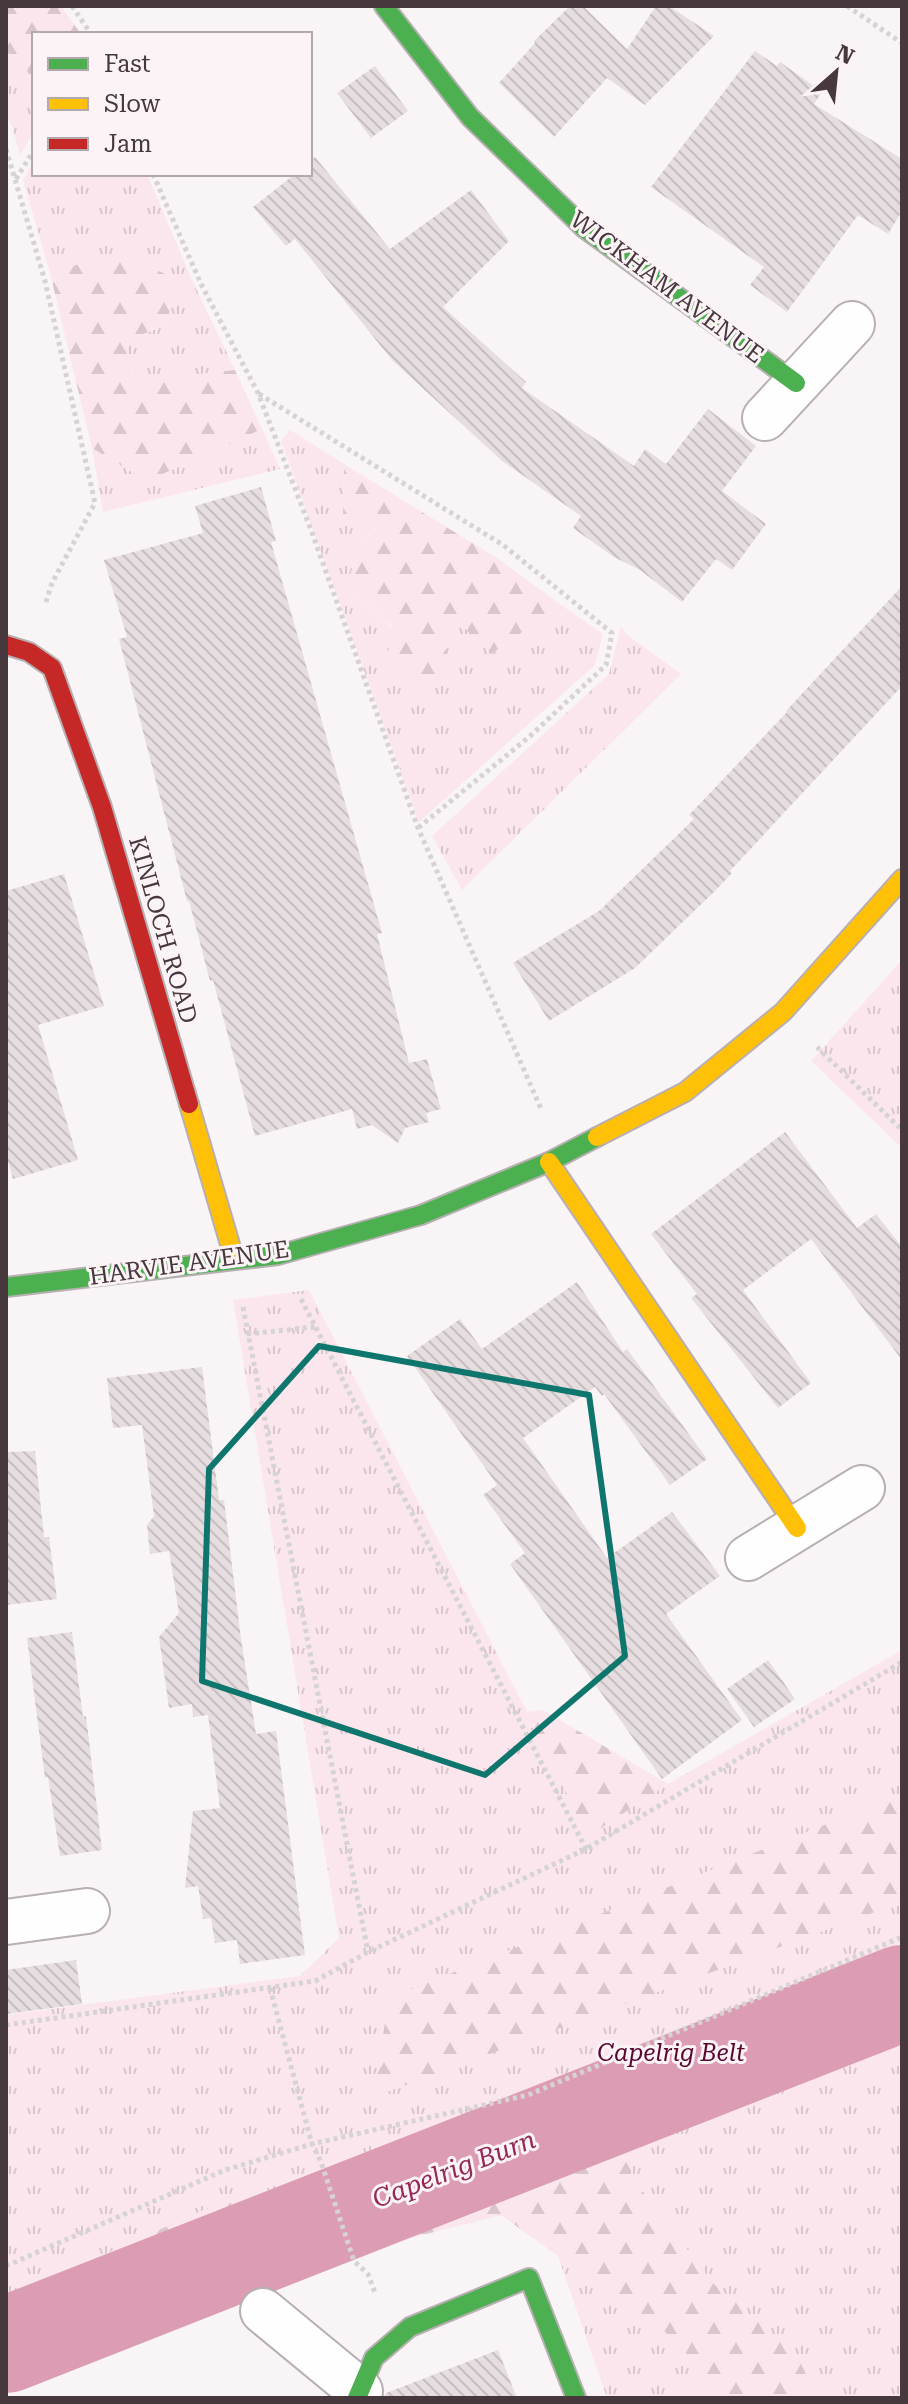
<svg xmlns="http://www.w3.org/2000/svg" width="908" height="2404" font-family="'Roboto Serif',serif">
	<defs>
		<pattern id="grass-tufts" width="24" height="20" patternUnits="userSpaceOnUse" patternTransform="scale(2)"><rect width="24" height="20" fill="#fbe6ed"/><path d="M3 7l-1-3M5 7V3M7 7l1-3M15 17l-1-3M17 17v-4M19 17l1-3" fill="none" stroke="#d8c6cc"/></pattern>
		<pattern id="forest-firs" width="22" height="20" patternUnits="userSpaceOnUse" patternTransform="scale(2)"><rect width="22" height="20" fill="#fbe6ed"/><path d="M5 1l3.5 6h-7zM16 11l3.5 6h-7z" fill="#d8c6cc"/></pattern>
		<pattern id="building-back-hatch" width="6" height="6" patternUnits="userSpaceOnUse" patternTransform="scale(2)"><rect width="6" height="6" fill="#e5dddf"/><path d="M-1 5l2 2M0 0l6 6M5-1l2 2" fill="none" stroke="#c6bec0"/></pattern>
	</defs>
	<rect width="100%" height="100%" fill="#f9f5f6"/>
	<path fill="url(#grass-tufts)" d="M 6,53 L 21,56 L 34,87 L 34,132 L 20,155 L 12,126 L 6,117 Z
		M 34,162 L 34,174 L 147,174 L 192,280 L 235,370 L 140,381 L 128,359 L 128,340 L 164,326 L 96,259 L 50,273 L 23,180 Z
		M 262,429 L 280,469 L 103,512 L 92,448 L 147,481 Z
		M 290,430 L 344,464 L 343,517 L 378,524 L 358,550 L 347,586 L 393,628 L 442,639 L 454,617 L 491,654 L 561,605 L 603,634 L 595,665 L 419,822 L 281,441 Z
		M 621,626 L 626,634 L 681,674 L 462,890 L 432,836 L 609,674 Z
		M 902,960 L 902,1148 L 811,1061 Z
		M 309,1290 L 527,1712 L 587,1836 L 668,1784 L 902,1650 L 902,2398 L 607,2398 L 558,2256 L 501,2215 L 135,2308 L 6,2373 L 6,2015 L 300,1976 L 339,1938 L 233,1300 Z"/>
	<path fill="url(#forest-firs)" d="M 6,6 L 61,6 L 81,34 L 34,34 L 34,87 L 21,56 L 6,53 Z
		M 96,259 L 151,267 L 171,277 L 174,302 L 163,326 L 128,340 L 128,359 L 140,381 L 235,370 L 262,429 L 147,481 L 92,448 L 50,273 Z
		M 344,464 L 500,560 L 561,605 L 491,654 L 454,618 L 442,639 L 451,667 L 419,682 L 387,657 L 393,627 L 347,586 L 358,550 L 378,525 L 343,517 Z
		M 543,1710 L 668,1784 L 587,1837 L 527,1712 Z
		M 902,1794 L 902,1902 L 373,2097 L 389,1998 Z
		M 902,1957 L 902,2019 L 651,2107 L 630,2175 L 714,2284 L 797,2355 L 817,2398 L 702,2398 L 683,2345 L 501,2215 L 135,2308 L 6,2373 L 6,2298 L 206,2209 L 452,2146 Z"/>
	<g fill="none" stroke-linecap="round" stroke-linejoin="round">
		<path stroke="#dc9cb4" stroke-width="96" d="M 6,2345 L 902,1993"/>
	</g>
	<path fill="url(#building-back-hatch)" d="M 570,6 L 583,6 L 627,49 L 656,6 L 669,6 L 714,36 L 645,105 L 607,78 L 554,137 L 499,83 L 535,43 L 534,41 Z
		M 755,51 L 777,66 L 780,62 L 822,92 L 814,104 L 902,159 L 902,211 L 888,234 L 858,215 L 787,312 L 750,285 L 764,267 L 651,187 Z
		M 375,66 L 408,111 L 371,138 L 337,93 Z
		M 315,157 L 390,249 L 471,190 L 509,241 L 443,307 L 526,382 L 522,388 L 634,466 L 645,449 L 666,464 L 708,409 L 756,446 L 722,491 L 766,524 L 732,570 L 716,559 L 682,602 L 640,570 L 614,557 L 573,528 L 581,516 L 501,460 L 392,360 L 295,239 L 286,246 L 253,207 L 295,174 L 310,174 L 310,162 Z
		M 261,487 L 276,541 L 271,542 L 382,933 L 377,934 L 409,1063 L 427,1059 L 441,1109 L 426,1113 L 429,1122 L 405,1128 L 398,1143 L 372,1125 L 357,1129 L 352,1109 L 255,1136 L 213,980 L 210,981 L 189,901 L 187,901 L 119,639 L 127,637 L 104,560 L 203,533 L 195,506 Z
		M 902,586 L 902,686 L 730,871 L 732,873 L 716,890 L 635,968 L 549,1021 L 513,963 L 599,911 L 694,819 L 689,815 L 787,712 L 786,711 Z
		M 64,874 L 104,1006 L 38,1025 L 78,1160 L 13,1179 L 6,1154 L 6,891 Z
		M 785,1132 L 857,1228 L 876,1214 L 902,1247 L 902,1360 L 811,1239 L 743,1290 L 811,1383 L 778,1408 L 691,1298 L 697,1294 L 651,1234 Z
		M 577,1282 L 623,1352 L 627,1349 L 707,1459 L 670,1485 L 604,1394 L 602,1396 L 595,1387 L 523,1438 L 607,1558 L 672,1512 L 720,1576 L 666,1614 L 742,1720 L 662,1779 L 510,1564 L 525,1553 L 483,1495 L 497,1485 L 407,1356 L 460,1319 L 482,1349 Z
		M 202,1367 L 219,1500 L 224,1500 L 241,1639 L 256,1734 L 276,1731 L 305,1955 L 240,1964 L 237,1940 L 215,1943 L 211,1918 L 203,1919 L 198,1886 L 185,1888 L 193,1811 L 220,1808 L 208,1715 L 193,1717 L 192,1704 L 169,1708 L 159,1637 L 179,1613 L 169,1551 L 150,1554 L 147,1525 L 154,1516 L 142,1425 L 113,1428 L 107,1378 Z
		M 35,1451 L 44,1537 L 49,1537 L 57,1599 L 6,1605 L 6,1452 Z
		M 72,1632 L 83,1717 L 86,1716 L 102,1850 L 60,1856 L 48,1777 L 45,1778 L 27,1638 Z
		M 768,1660 L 795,1699 L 754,1727 L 727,1689 Z
		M 76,1960 L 82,2004 L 6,2014 L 6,1970 Z
		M 498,2350 L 517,2398 L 384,2398 L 386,2393 Z"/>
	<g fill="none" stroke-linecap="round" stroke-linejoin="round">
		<defs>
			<path id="street" d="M 765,418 L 852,324
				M 748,1558 L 862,1488
				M 6,1922 L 87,1911
				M 263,2311 L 360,2391"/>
			<path id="fast" d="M 384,6 L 470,117 L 584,228 L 796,383
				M 6,1287 L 278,1255 L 421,1215 L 549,1162 L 597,1137
				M 357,2398 L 374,2358 L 410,2327 L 529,2278 L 576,2398"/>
			<path id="slow" d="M 189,1104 L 234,1258
				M 597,1137 L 685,1092 L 783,1012 L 902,879
				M 549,1162 L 797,1528"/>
			<path id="jam" d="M 6,645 L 29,652 L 52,668 L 102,807 L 189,1104"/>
		</defs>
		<use href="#street" stroke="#b7afb1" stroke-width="48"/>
		<use href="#fast" stroke="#b7afb1" stroke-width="22"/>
		<use href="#slow" stroke="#b7afb1" stroke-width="22"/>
		<use href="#jam" stroke="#b7afb1" stroke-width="22"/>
		<path stroke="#d7d3d4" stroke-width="5" stroke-dasharray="4 4" stroke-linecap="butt" d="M 72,6 L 91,34
			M 847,6 L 902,43
			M 6,149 L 45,281 L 95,503 L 52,583 L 45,605
			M 153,174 L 201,284 L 258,393 L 311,530 L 418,828 L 542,1111
			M 16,179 L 34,150
			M 259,394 L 503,545 L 612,633 L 606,665 L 529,737 L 418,828
			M 817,1047 L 902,1130
			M 301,1299 L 586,1849
			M 243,1307 L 368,1952
			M 247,1334 L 315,1327
			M 270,1988 L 312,2144 L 321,2162 L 354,2261 L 368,2274 L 375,2293
			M 6,2025 L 315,1981 L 368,1952 L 586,1849 L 902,1662
			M 6,2266 L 225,2170 L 312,2144 L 528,2095 L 902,1937"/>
		<use href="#street" stroke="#fefefe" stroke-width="44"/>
		<use href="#fast" stroke="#4caf50" stroke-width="18"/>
		<use href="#slow" stroke="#ffc107" stroke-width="18"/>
		<use href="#jam" stroke="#c62828" stroke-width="18"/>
	</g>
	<path fill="none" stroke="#0f766e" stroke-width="6" stroke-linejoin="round" d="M 319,1346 L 589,1395 L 625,1656 L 485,1775 L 202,1681 L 209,1469 Z"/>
	<g text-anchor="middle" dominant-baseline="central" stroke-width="6" stroke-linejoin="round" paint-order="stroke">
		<g font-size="24" fill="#47383d" stroke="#fbf3f5">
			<text transform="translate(667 287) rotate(37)">WICKHAM AVENUE</text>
			<text transform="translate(163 930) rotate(74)">KINLOCH ROAD</text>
			<text transform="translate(189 1263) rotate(-8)">HARVIE AVENUE</text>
		</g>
		<g font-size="24" font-style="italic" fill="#5a0631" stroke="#fbf3f5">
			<text x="671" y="2053">Capelrig Belt</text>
		</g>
		<g font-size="26" font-style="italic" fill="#942859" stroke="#fbf3f5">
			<text transform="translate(454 2169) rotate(-21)">Capelrig Burn</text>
		</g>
	</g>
	<rect width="908" height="2404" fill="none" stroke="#47383d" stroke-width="16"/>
	<rect x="32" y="32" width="280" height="144" fill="#fbf3f5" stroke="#b3a8ab" stroke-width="2"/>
	<rect x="48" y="58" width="40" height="12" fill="#4caf50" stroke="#b3a8ab" stroke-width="2"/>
	<text x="104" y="72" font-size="24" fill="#47383d">Fast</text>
	<rect x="48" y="98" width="40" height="12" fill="#ffc107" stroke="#b3a8ab" stroke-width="2"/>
	<text x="104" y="112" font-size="24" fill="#47383d">Slow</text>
	<rect x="48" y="138" width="40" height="12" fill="#c62828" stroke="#b3a8ab" stroke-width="2"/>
	<text x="104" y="152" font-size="24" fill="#47383d">Jam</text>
	<g transform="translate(836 72) rotate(27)" stroke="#fbf3f5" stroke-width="6" paint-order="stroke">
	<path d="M0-6L14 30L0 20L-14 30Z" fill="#47383d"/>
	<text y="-12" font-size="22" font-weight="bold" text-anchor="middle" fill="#47383d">N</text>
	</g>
</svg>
